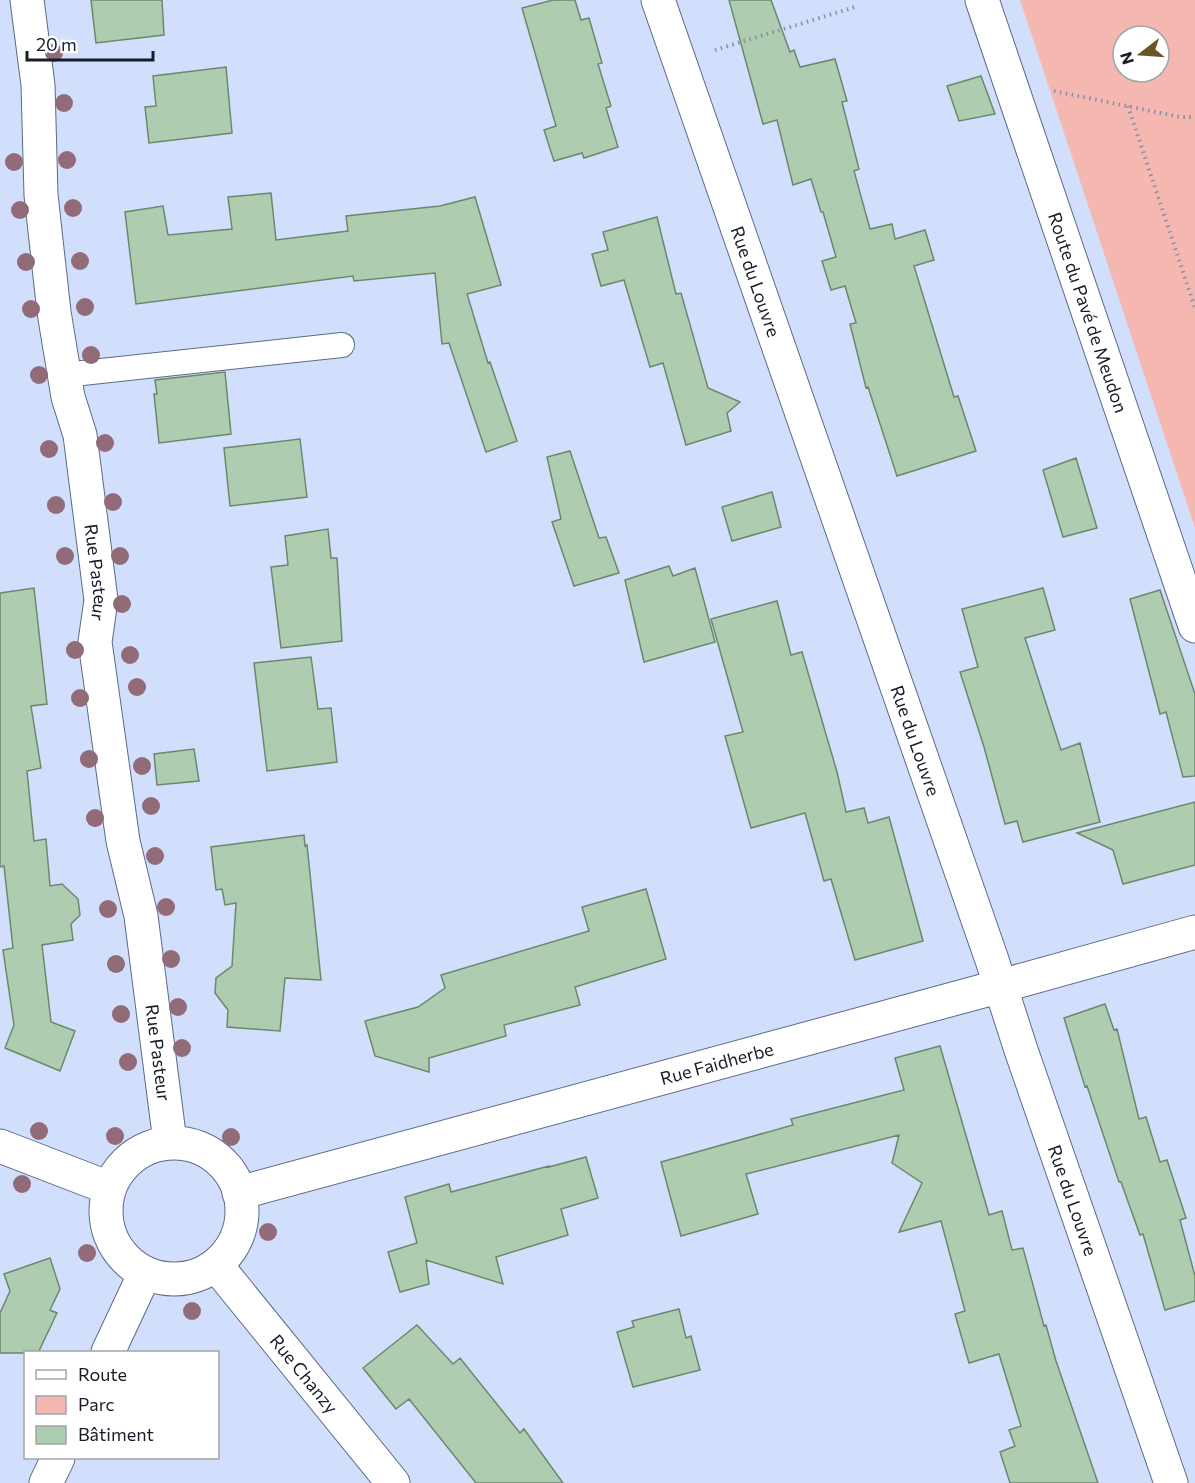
<svg xmlns="http://www.w3.org/2000/svg" width="1195" height="1483" font-family="Commissioner,sans-serif">
	<rect width="100%" height="100%" fill="#d2dffc"/>
	<path fill="#f5b8b1" fill-rule="evenodd" d="M 1020,0 L 1195,0 L 1195,528 ZM 1123,36 L 1159,36 L 1159,72 L 1123,72 Z"/>
	<path fill="#aecdb0" stroke="#6b886d" stroke-width="1.5" d="M 91,0 L 162,0 L 164,35 L 96,43 Z
		M 553,0 L 575,0 L 581,20 L 589,18 L 602,63 L 598,64 L 611,106 L 606,108 L 618,147 L 584,158 L 582,153 L 554,161 L 544,130 L 556,126 L 522,8 Z
		M 729,0 L 771,0 L 790,52 L 794,50 L 800,67 L 835,59 L 847,101 L 842,102 L 859,169 L 854,171 L 870,229 L 892,224 L 895,239 L 925,230 L 934,260 L 914,266 L 954,397 L 958,396 L 976,451 L 897,476 L 868,387 L 866,388 L 850,324 L 856,323 L 845,286 L 831,290 L 822,261 L 836,257 L 823,212 L 821,212 L 811,179 L 793,185 L 777,120 L 763,124 Z
		M 226,67 L 232,133 L 149,143 L 145,107 L 156,106 L 153,76 Z
		M 981,76 L 995,114 L 959,121 L 947,86 Z
		M 271,193 L 276,240 L 348,231 L 346,216 L 440,206 L 475,197 L 501,285 L 467,294 L 488,363 L 490,362 L 517,441 L 486,452 L 449,343 L 442,344 L 435,273 L 354,281 L 353,276 L 136,304 L 125,212 L 163,206 L 168,235 L 232,229 L 228,197 Z
		M 657,217 L 676,294 L 681,293 L 708,388 L 740,402 L 727,413 L 731,431 L 686,445 L 663,363 L 650,367 L 624,280 L 601,286 L 592,254 L 608,250 L 603,232 Z
		M 225,372 L 231,434 L 159,443 L 154,394 L 157,394 L 155,380 Z
		M 300,439 L 307,497 L 230,506 L 224,448 Z
		M 570,451 L 599,538 L 606,537 L 619,573 L 574,586 L 552,522 L 561,519 L 547,457 Z
		M 1076,458 L 1097,528 L 1063,537 L 1043,470 Z
		M 772,492 L 781,527 L 732,541 L 722,507 Z
		M 328,529 L 331,558 L 337,558 L 342,641 L 281,648 L 271,567 L 288,565 L 285,536 Z
		M 669,566 L 673,576 L 695,568 L 715,642 L 644,662 L 625,580 Z
		M 34,588 L 47,704 L 31,706 L 41,768 L 27,771 L 34,841 L 46,839 L 50,886 L 62,884 L 78,899 L 80,915 L 71,924 L 73,940 L 42,945 L 51,1022 L 75,1031 L 60,1071 L 5,1048 L 14,1025 L 3,950 L 13,948 L 4,866 L 0,867 L 0,593 Z
		M 1043,588 L 1055,630 L 1025,638 L 1061,750 L 1080,743 L 1100,822 L 1023,842 L 1017,821 L 1005,824 L 984,747 L 960,672 L 978,667 L 962,609 Z
		M 1160,590 L 1195,694 L 1195,776 L 1183,777 L 1166,712 L 1160,714 L 1130,599 Z
		M 777,601 L 791,655 L 802,652 L 837,772 L 846,812 L 864,808 L 868,823 L 889,817 L 923,941 L 855,960 L 831,879 L 824,881 L 805,813 L 751,828 L 725,736 L 743,732 L 711,619 Z
		M 311,657 L 318,709 L 331,708 L 337,762 L 267,771 L 254,663 Z
		M 194,749 L 199,781 L 157,785 L 154,754 Z
		M 1195,802 L 1195,865 L 1123,884 L 1113,850 L 1077,833 Z
		M 304,835 L 305,846 L 307,845 L 321,980 L 285,978 L 280,1031 L 227,1027 L 228,1010 L 215,993 L 216,978 L 232,966 L 236,903 L 225,905 L 222,889 L 216,890 L 211,847 Z
		M 646,889 L 666,959 L 575,987 L 580,1005 L 504,1025 L 506,1036 L 429,1058 L 429,1072 L 375,1056 L 365,1021 L 418,1007 L 445,988 L 441,975 L 589,931 L 582,907 Z
		M 1105,1004 L 1114,1030 L 1117,1029 L 1139,1119 L 1146,1117 L 1160,1162 L 1167,1160 L 1186,1218 L 1180,1220 L 1195,1276 L 1195,1301 L 1165,1310 L 1143,1234 L 1140,1235 L 1121,1182 L 1119,1182 L 1087,1086 L 1085,1087 L 1064,1018 Z
		M 940,1046 L 989,1215 L 1002,1211 L 1012,1250 L 1023,1248 L 1044,1326 L 1046,1325 L 1056,1361 L 1098,1483 L 1010,1483 L 1000,1452 L 1015,1446 L 1009,1430 L 1021,1426 L 999,1354 L 969,1363 L 955,1314 L 965,1311 L 941,1221 L 899,1232 L 922,1183 L 892,1163 L 899,1135 L 746,1174 L 758,1214 L 681,1236 L 661,1162 L 793,1125 L 791,1119 L 904,1090 L 895,1058 Z
		M 586,1157 L 598,1198 L 561,1209 L 568,1235 L 496,1257 L 503,1284 L 426,1260 L 429,1284 L 400,1292 L 388,1252 L 417,1243 L 405,1197 L 449,1184 L 451,1192 L 549,1166 L 549,1167 Z
		M 50,1258 L 60,1289 L 50,1310 L 57,1313 L 38,1353 L 0,1353 L 0,1313 L 10,1291 L 4,1274 Z
		M 679,1309 L 686,1338 L 691,1336 L 700,1370 L 633,1387 L 617,1332 L 634,1327 L 632,1321 Z
		M 417,1325 L 453,1364 L 460,1358 L 520,1433 L 524,1429 L 563,1483 L 476,1483 L 409,1399 L 396,1409 L 363,1368 Z"/>
	<g fill="none" stroke-linecap="round" stroke-linejoin="round">
		<defs>
			<path id="service" d="M 64,375 L 342,345"/>
			<g id="minor">
				<path id="s1" d="M 27,0 L 38,85 L 41,195 L 54,312 L 68,397 L 80,435 L 101,600 L 95,642 L 123,841 L 141,916 L 170,1142"/>
				<path id="s2" d="M 658,0 L 992,960 L 1021,1050 L 1171,1483"/>
				<path id="s3" d="M 982,0 L 1195,626"/>
				<circle cx="174" cy="1211" r="68"/>
				<path id="s4" d="M 239,1193 L 1001,986 L 1195,932"/>
				<path d="M 108,1352 L 145,1273"/>
				<path d="M 46,1483 L 58,1458"/>
			</g>
			<g id="tertiary">
				<path d="M 0,1146 L 109,1188"/>
				<path id="s5" d="M 216,1265 L 393,1483"/>
			</g>
		</defs>
		<use href="#service" stroke="#5c6a89" stroke-width="26"/>
		<use href="#minor" stroke="#5c6a89" stroke-width="35"/>
		<use href="#tertiary" stroke="#5c6a89" stroke-width="35"/>
		<path stroke="#8690a7" stroke-width="4" stroke-dasharray="1.5 4.5" stroke-linecap="butt" d="M 715,50 L 855,7
			M 1054,91 L 1180,117 L 1195,117
			M 1128,106 L 1195,308"/>
		<use href="#service" stroke="#fff" stroke-width="24"/>
		<use href="#minor" stroke="#fff" stroke-width="33"/>
		<use href="#tertiary" stroke="#fff" stroke-width="33"/>
	</g>
	<g fill="#926b79">
		<circle cx="54" cy="53" r="9"/>
		<circle cx="64" cy="103" r="9"/>
		<circle cx="67" cy="160" r="9"/>
		<circle cx="14" cy="162" r="9"/>
		<circle cx="73" cy="208" r="9"/>
		<circle cx="20" cy="210" r="9"/>
		<circle cx="80" cy="261" r="9"/>
		<circle cx="26" cy="262" r="9"/>
		<circle cx="85" cy="307" r="9"/>
		<circle cx="31" cy="309" r="9"/>
		<circle cx="91" cy="355" r="9"/>
		<circle cx="39" cy="375" r="9"/>
		<circle cx="105" cy="443" r="9"/>
		<circle cx="49" cy="449" r="9"/>
		<circle cx="113" cy="502" r="9"/>
		<circle cx="56" cy="505" r="9"/>
		<circle cx="65" cy="556" r="9"/>
		<circle cx="120" cy="556" r="9"/>
		<circle cx="122" cy="604" r="9"/>
		<circle cx="75" cy="650" r="9"/>
		<circle cx="130" cy="655" r="9"/>
		<circle cx="137" cy="687" r="9"/>
		<circle cx="80" cy="698" r="9"/>
		<circle cx="89" cy="759" r="9"/>
		<circle cx="142" cy="766" r="9"/>
		<circle cx="151" cy="806" r="9"/>
		<circle cx="95" cy="818" r="9"/>
		<circle cx="155" cy="856" r="9"/>
		<circle cx="166" cy="907" r="9"/>
		<circle cx="108" cy="909" r="9"/>
		<circle cx="171" cy="959" r="9"/>
		<circle cx="116" cy="964" r="9"/>
		<circle cx="178" cy="1007" r="9"/>
		<circle cx="121" cy="1014" r="9"/>
		<circle cx="182" cy="1048" r="9"/>
		<circle cx="128" cy="1062" r="9"/>
		<circle cx="39" cy="1131" r="9"/>
		<circle cx="115" cy="1136" r="9"/>
		<circle cx="231" cy="1137" r="9"/>
		<circle cx="22" cy="1184" r="9"/>
		<circle cx="268" cy="1232" r="9"/>
		<circle cx="87" cy="1253" r="9"/>
		<circle cx="192" cy="1311" r="9"/>
	</g>
	<g text-anchor="middle" dominant-baseline="central" stroke-width="4.5" stroke-linejoin="round" paint-order="stroke">
		<g font-size="18" fill="#171c29" stroke="#fff">
			<text stroke="none"><textPath href="#s2" startOffset="298">Rue du Louvre</textPath></text>
			<text stroke="none"><textPath href="#s3" startOffset="330">Route du Pavé de Meudon</textPath></text>
			<text stroke="none"><textPath href="#s1" startOffset="578">Rue Pasteur</textPath></text>
			<text stroke="none"><textPath href="#s2" startOffset="784">Rue du Louvre</textPath></text>
			<text stroke="none"><textPath href="#s1" startOffset="1064">Rue Pasteur</textPath></text>
			<text stroke="none"><textPath href="#s4" startOffset="495">Rue Faidherbe</textPath></text>
			<text stroke="none"><textPath href="#s2" startOffset="1270">Rue du Louvre</textPath></text>
			<text stroke="none"><textPath href="#s5" startOffset="140">Rue Chanzy</textPath></text>
		</g>
	</g>
	<rect x="24" y="1351" width="195" height="108" fill="#ffffff" stroke="#a2a4a9" stroke-width="1.5"/>
	<rect x="36" y="1370" width="30" height="9" fill="#ffffff" stroke="#a2a4a9" stroke-width="1.5"/>
	<text x="78" y="1381" font-size="18" fill="#171c29">Route</text>
	<rect x="36" y="1396" width="30" height="18" fill="#f5b8b1" stroke="#a2a4a9" stroke-width="1.5"/>
	<text x="78" y="1411" font-size="18" fill="#171c29">Parc</text>
	<rect x="36" y="1426" width="30" height="18" fill="#aecdb0" stroke="#a2a4a9" stroke-width="1.5"/>
	<text x="78" y="1441" font-size="18" fill="#171c29">Bâtiment</text>
	<g transform="translate(1141 54) rotate(253)"><circle r="28" fill="#ffffff" stroke="#a2a4a9" stroke-width="1.5"/>
	<path d="M0-4.5L10 22L0 15L-10 22Z" fill="#6a5524"/>
	<text y="-9" font-size="16" font-weight="bold" text-anchor="middle" fill="#171c29">N</text>
	</g>
	<path d="M27 51v9h126v-9" fill="none" stroke="#171c29" stroke-width="3"/>
	<text x="36" y="51" font-size="18" fill="#171c29" stroke="#ffffff" stroke-width="4.5" paint-order="stroke">20 m</text>
</svg>
